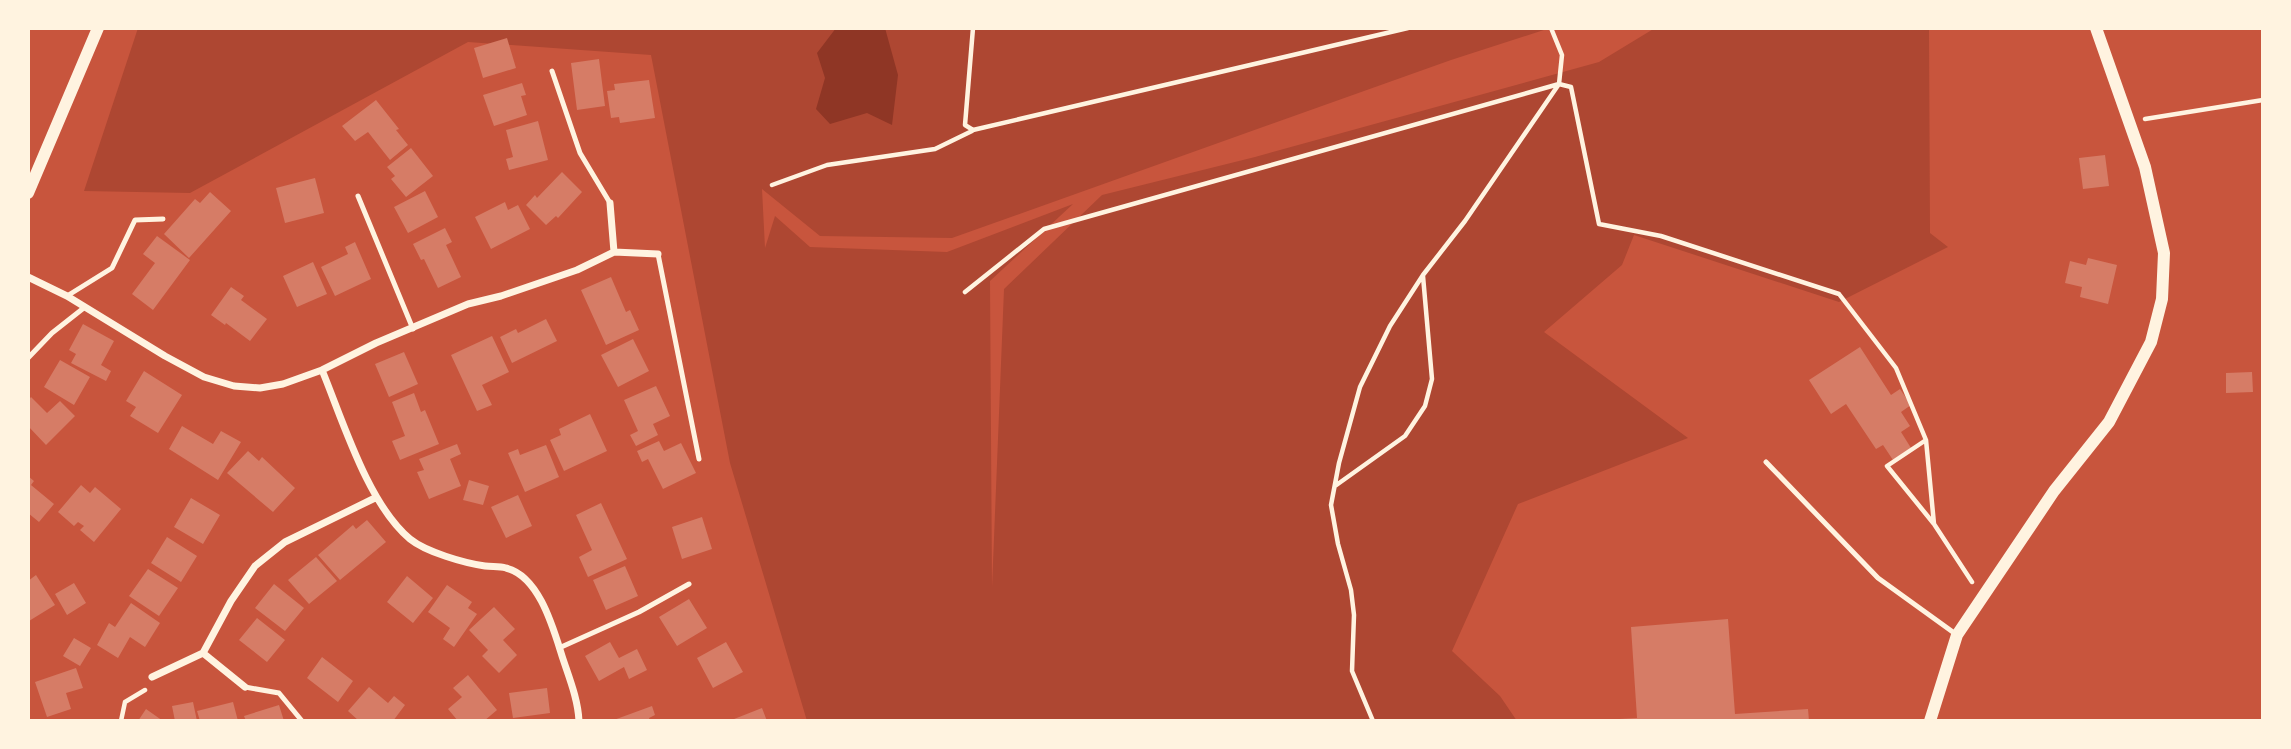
<svg xmlns="http://www.w3.org/2000/svg" width="2291" height="749" font-family="Cabin,sans-serif">
	<rect width="100%" height="100%" fill="#c8553d"/>
	<path fill="#ae4732" d="M 138,28 L 1550,28 L 1451,60 L 952,238 L 820,236 L 762,189 L 765,248 L 775,216 L 810,247 L 947,252 L 1073,204 L 990,281 L 992,588 L 1004,289 L 1102,195 L 1255,157 L 1599,62 L 1655,28 L 1929,28 L 1930,233 L 1948,247 L 1839,302 L 1634,235 L 1622,265 L 1544,332 L 1688,438 L 1518,504 L 1452,651 L 1500,696 L 1517,721 L 807,721 L 730,463 L 651,55 L 468,42 L 190,193 L 84,191 Z"/>
	<path fill="#8f3625" d="M 836,28 L 885,28 L 898,75 L 892,125 L 867,113 L 830,124 L 816,109 L 825,78 L 817,53 Z"/>
	<path fill="#d67c66" d="M 507,38 L 516,68 L 483,78 L 474,48 Z
		M 599,59 L 605,106 L 577,110 L 571,63 Z
		M 649,80 L 655,118 L 620,123 L 619,117 L 611,118 L 607,91 L 615,90 L 614,84 Z
		M 522,83 L 526,95 L 521,96 L 527,115 L 494,126 L 483,95 Z
		M 376,100 L 399,129 L 396,130 L 408,145 L 390,160 L 368,132 L 355,141 L 342,126 Z
		M 538,121 L 548,160 L 509,170 L 506,159 L 513,157 L 506,130 Z
		M 411,148 L 433,176 L 406,197 L 391,179 L 395,176 L 387,167 Z
		M 2105,155 L 2109,186 L 2083,189 L 2079,158 Z
		M 562,172 L 582,192 L 558,218 L 556,216 L 546,225 L 526,205 L 535,195 L 537,198 Z
		M 315,178 L 324,213 L 285,223 L 276,188 Z
		M 425,191 L 438,217 L 408,233 L 394,207 Z
		M 210,192 L 231,211 L 189,258 L 164,234 L 195,199 L 200,203 Z
		M 505,202 L 508,210 L 518,205 L 530,229 L 491,249 L 475,217 Z
		M 445,228 L 452,242 L 446,245 L 461,277 L 438,288 L 424,259 L 421,260 L 413,244 Z
		M 157,236 L 190,260 L 153,310 L 132,294 L 155,263 L 143,254 Z
		M 355,242 L 371,279 L 335,296 L 321,267 L 348,254 L 345,247 Z
		M 2088,258 L 2117,265 L 2108,304 L 2080,297 L 2082,287 L 2065,283 L 2070,261 L 2086,265 Z
		M 313,262 L 327,294 L 297,307 L 283,276 Z
		M 611,277 L 626,312 L 630,310 L 639,330 L 606,345 L 581,290 Z
		M 231,287 L 244,296 L 241,300 L 267,319 L 250,341 L 226,323 L 225,325 L 211,315 Z
		M 546,319 L 557,341 L 512,363 L 500,337 L 516,329 L 518,333 Z
		M 83,324 L 114,341 L 101,365 L 111,371 L 106,381 L 71,363 L 76,354 L 69,350 Z
		M 492,336 L 509,372 L 482,385 L 492,405 L 477,411 L 451,355 Z
		M 633,339 L 649,371 L 618,387 L 601,355 Z
		M 1860,347 L 1891,395 L 1900,389 L 1911,405 L 1901,412 L 1910,426 L 1901,432 L 1911,448 L 1893,460 L 1883,445 L 1876,449 L 1846,404 L 1831,414 L 1809,380 Z
		M 404,352 L 418,384 L 389,397 L 375,364 Z
		M 60,360 L 90,377 L 74,405 L 44,387 Z
		M 144,371 L 182,395 L 158,433 L 130,416 L 136,407 L 126,401 Z
		M 2252,372 L 2253,392 L 2226,393 L 2226,373 Z
		M 656,386 L 670,416 L 653,424 L 658,435 L 636,446 L 630,435 L 638,431 L 624,400 Z
		M 414,393 L 421,412 L 425,410 L 439,444 L 400,460 L 392,441 L 405,436 L 392,402 Z
		M 31,397 L 47,413 L 60,401 L 75,416 L 46,445 L 28,426 L 28,401 Z
		M 590,414 L 607,451 L 564,471 L 550,440 L 561,435 L 559,429 Z
		M 182,426 L 213,444 L 221,431 L 241,442 L 218,480 L 169,449 Z
		M 659,441 L 664,451 L 681,443 L 696,473 L 663,489 L 648,459 L 642,462 L 637,451 Z
		M 457,444 L 461,454 L 450,459 L 461,486 L 429,499 L 417,472 L 424,470 L 419,459 Z
		M 546,445 L 559,477 L 525,492 L 508,453 L 518,449 L 520,455 Z
		M 248,451 L 259,461 L 262,457 L 295,488 L 273,512 L 227,473 Z
		M 28,476 L 34,481 L 31,485 L 54,504 L 39,522 L 28,513 Z
		M 469,480 L 489,486 L 483,505 L 463,500 Z
		M 81,485 L 90,493 L 95,487 L 121,509 L 94,542 L 80,530 L 84,526 L 78,522 L 74,526 L 58,512 Z
		M 518,495 L 532,526 L 506,538 L 491,507 Z
		M 191,498 L 220,515 L 203,544 L 174,527 Z
		M 601,503 L 627,559 L 588,577 L 579,557 L 592,550 L 576,515 Z
		M 702,517 L 712,549 L 682,559 L 672,527 Z
		M 367,520 L 386,542 L 340,580 L 318,555 L 353,525 L 356,529 Z
		M 167,537 L 197,556 L 181,582 L 151,563 Z
		M 316,557 L 337,581 L 309,604 L 288,580 Z
		M 625,566 L 638,596 L 606,610 L 593,580 Z
		M 148,569 L 178,588 L 159,616 L 129,596 Z
		M 36,575 L 55,605 L 29,621 L 28,581 Z
		M 407,576 L 433,598 L 413,623 L 387,602 Z
		M 74,583 L 86,603 L 67,615 L 55,594 Z
		M 274,584 L 304,608 L 285,631 L 255,608 Z
		M 447,585 L 472,602 L 468,608 L 477,614 L 454,647 L 443,639 L 450,628 L 428,612 Z
		M 689,599 L 707,628 L 677,646 L 659,617 Z
		M 131,603 L 160,623 L 145,647 L 130,637 L 118,658 L 97,645 L 109,623 L 115,627 Z
		M 494,607 L 515,629 L 503,640 L 517,655 L 499,673 L 482,656 L 488,650 L 469,630 Z
		M 257,618 L 285,640 L 267,662 L 239,640 Z
		M 1728,619 L 1735,714 L 1808,709 L 1809,721 L 1619,721 L 1619,719 L 1637,718 L 1631,627 Z
		M 74,638 L 91,648 L 80,666 L 63,656 Z
		M 610,642 L 619,658 L 637,649 L 647,670 L 629,679 L 624,667 L 599,681 L 585,656 Z
		M 726,642 L 743,672 L 713,688 L 697,658 Z
		M 322,657 L 353,681 L 338,702 L 307,678 Z
		M 76,668 L 83,688 L 66,693 L 71,709 L 47,717 L 35,682 Z
		M 468,675 L 497,710 L 484,721 L 458,721 L 448,709 L 462,697 L 453,688 Z
		M 369,687 L 388,703 L 394,696 L 405,705 L 393,721 L 359,721 L 348,711 Z
		M 547,688 L 550,713 L 513,718 L 509,693 Z
		M 193,702 L 197,721 L 175,721 L 172,706 Z
		M 233,702 L 238,721 L 200,721 L 197,711 Z
		M 279,705 L 284,721 L 246,721 L 244,716 Z
		M 652,706 L 655,715 L 649,718 L 650,721 L 611,721 Z
		M 762,708 L 767,721 L 729,721 Z
		M 146,709 L 163,721 L 138,721 Z"/>
	<g fill="none" stroke-linecap="round" stroke-linejoin="round">
		<path stroke="#fff3e0" stroke-width="4.5" d="M 973,28 L 965,125 L 973,130 L 1408,28
			M 2145,119 L 2263,100
			M 772,185 L 827,165 L 935,149 L 972,131
			M 965,292 L 1044,229 L 1559,84 L 1571,87 L 1599,224 L 1661,236 L 1839,294 L 1896,368 L 1926,440
			M 1335,486 L 1405,436 L 1425,406 L 1432,379 L 1423,276
			M 1934,524 L 1926,440 L 1887,466 L 1934,524 L 1972,582
			M 121,721 L 125,702 L 145,690
			M 1373,721 L 1352,671 L 1354,615 L 1351,590 L 1338,544 L 1331,505 L 1339,463 L 1360,387 L 1390,326 L 1423,275 L 1465,221 L 1559,84 L 1562,55 L 1551,28"/>
		<path stroke="#fff3e0" stroke-width="5" d="M 552,71 L 580,153 L 610,203
			M 358,196 L 413,329
			M 658,254 L 699,459
			M 67,296 L 112,268 L 135,220 L 163,219
			M 28,358 L 52,333 L 85,307
			M 1766,462 L 1878,578 L 1957,635
			M 559,648 L 639,612 L 689,584
			M 245,687 L 279,693 L 302,721"/>
		<path stroke="#fff3e0" stroke-width="7" d="M 610,203 L 614,252
			M 28,277 L 67,296 L 165,356 L 204,377 L 234,386 L 260,388 L 283,384 L 322,370 L 376,343 L 468,304 L 501,296 L 577,270 L 614,252 L 658,254
			M 322,370 C 343,421 368,504 410,539 C 426,552 464,563 485,566 C 492,567 499,566 506,568 C 540,576 554,631 563,659 C 570,680 578,700 579,721
			M 203,653 L 245,687
			M 152,677 L 203,653 L 231,601 L 255,566 L 285,542 L 375,498"/>
		<path stroke="#fff3e0" stroke-width="12" d="M 28,193 L 98,28
			M 1930,721 L 1957,635 L 2054,491 L 2109,422 L 2151,342 L 2162,299 L 2164,253 L 2145,167 L 2096,28"/>
	</g>
	<rect width="2291" height="749" fill="none" stroke="#fff3e0" stroke-width="60"/>
</svg>
